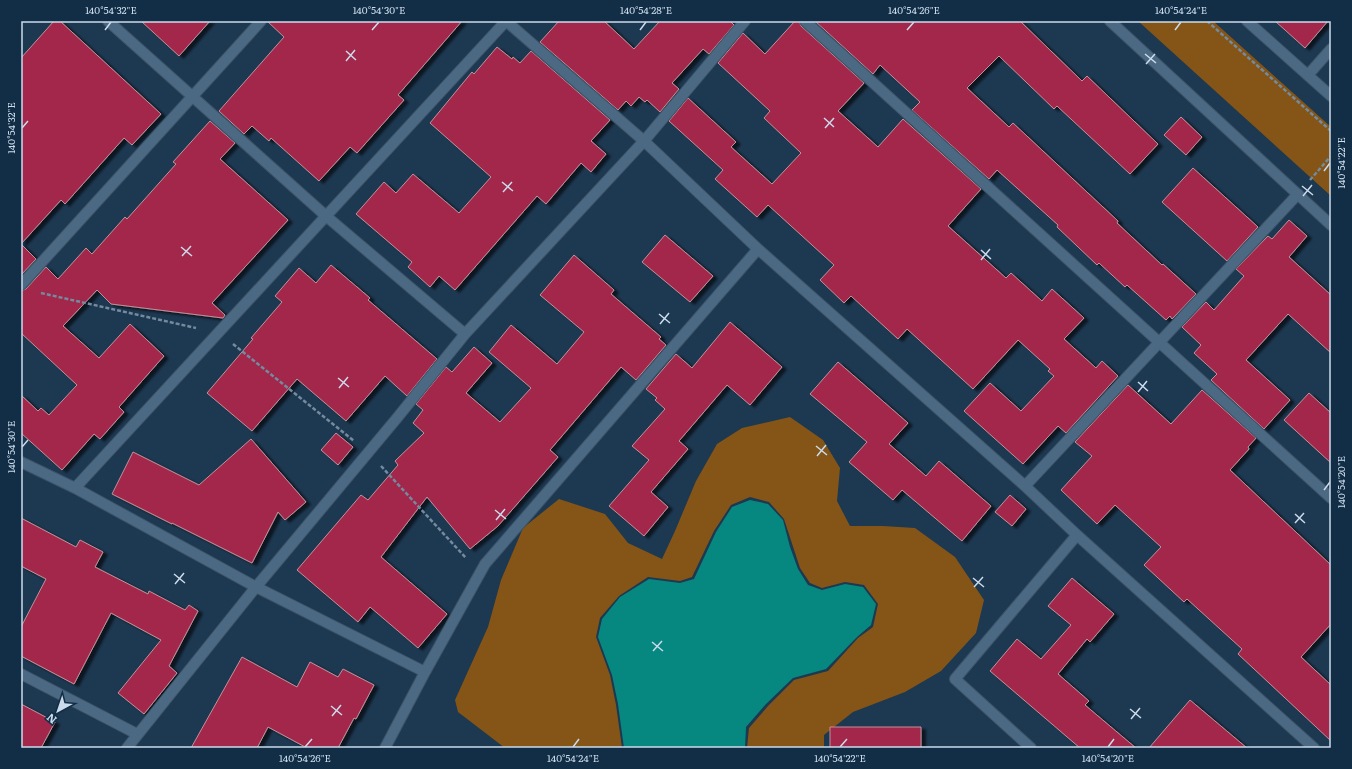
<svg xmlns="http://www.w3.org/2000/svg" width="1352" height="769" font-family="Literata,serif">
	<defs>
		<filter id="shadow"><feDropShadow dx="4.5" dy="2.5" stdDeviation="1" flood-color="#0009"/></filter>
	</defs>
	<rect width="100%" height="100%" fill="#1d3851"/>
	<path fill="#845517" d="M 1138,21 L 1213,21 L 1331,127 L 1331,196 Z
		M 790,417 L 823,440 L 840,468 L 837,501 L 850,526 L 883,526 L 915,528 L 955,557 L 984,600 L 976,633 L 941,671 L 905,692 L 853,712 L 824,735 L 824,748 L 747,748 L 749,728 L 768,706 L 794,680 L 828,671 L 858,638 L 873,627 L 878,604 L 864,585 L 845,582 L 822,588 L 810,583 L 800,568 L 784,519 L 769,502 L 750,497 L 731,505 L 714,531 L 692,577 L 680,581 L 648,577 L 619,596 L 600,618 L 596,637 L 610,675 L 616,705 L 622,748 L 505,748 L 458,712 L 455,700 L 488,627 L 501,580 L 523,528 L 559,499 L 605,514 L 628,543 L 662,559 L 675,531 L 696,481 L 717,444 L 742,428 Z"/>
	<path fill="#068880" d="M 750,500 L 768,504 L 783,520 L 790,547 L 798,569 L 808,585 L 822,590 L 845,584 L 863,587 L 876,604 L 871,625 L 857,637 L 826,669 L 793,678 L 766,704 L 746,727 L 745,748 L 624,748 L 618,704 L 612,675 L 598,637 L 602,619 L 620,597 L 649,579 L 680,583 L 694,579 L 716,532 L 732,507 Z"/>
	<path fill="#a3264c" stroke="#c09299" filter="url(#shadow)" d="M 54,21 L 60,21 L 161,114 L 132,145 L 124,138 L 65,204 L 61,200 L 21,244 L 21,58 Z
		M 141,21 L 210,21 L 179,56 Z
		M 267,21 L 462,21 L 398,95 L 404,100 L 357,153 L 350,147 L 319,181 L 271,138 L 269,141 L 252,126 L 244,134 L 219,111 L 284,37 Z
		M 559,21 L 604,21 L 634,49 L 660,21 L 730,21 L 734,25 L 709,54 L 703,49 L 672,83 L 679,89 L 660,112 L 647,100 L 645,102 L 639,97 L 631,106 L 626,101 L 618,110 L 540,42 Z
		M 795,21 L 799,21 L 801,26 L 864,83 L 838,111 L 878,147 L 903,119 L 981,189 L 948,226 L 1006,278 L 1011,273 L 1042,301 L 1052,289 L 1084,318 L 1064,339 L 1096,368 L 1102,361 L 1118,376 L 1066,433 L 1058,426 L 1023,464 L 964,411 L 990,383 L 1021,411 L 1054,376 L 1048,371 L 1050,369 L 1018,340 L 973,389 L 907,329 L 898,339 L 851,296 L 844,303 L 820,280 L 834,265 L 768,205 L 757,217 L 715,179 L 723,170 L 669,121 L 688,98 L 736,142 L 731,147 L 772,184 L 801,153 L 764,118 L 770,111 L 718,63 L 743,33 L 765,54 Z
		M 815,21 L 1020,21 L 1082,81 L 1087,76 L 1158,144 L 1130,174 L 1057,106 L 1054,109 L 999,56 L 967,88 L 1009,127 L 1013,123 L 1118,221 L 1117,223 L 1162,265 L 1163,264 L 1196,294 L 1172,319 L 1170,316 L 1166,320 L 1127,285 L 1125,287 L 1099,263 L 1097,265 L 1057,227 L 1058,225 L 997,170 L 989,179 L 912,110 L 920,102 L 880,65 L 873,74 Z
		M 1275,21 L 1328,21 L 1305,48 Z
		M 497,47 L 512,59 L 513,57 L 520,63 L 531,51 L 610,120 L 591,141 L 606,154 L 591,172 L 581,163 L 546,204 L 537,196 L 455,290 L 439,276 L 430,287 L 408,267 L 412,262 L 356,214 L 384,182 L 396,193 L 413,174 L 459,213 L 491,177 L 430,123 L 472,72 L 474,74 Z
		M 1181,117 L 1202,137 L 1186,155 L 1164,135 Z
		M 210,121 L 235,143 L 220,159 L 288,220 L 212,303 L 225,315 L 223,318 L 111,304 L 97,290 L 63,326 L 99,358 L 130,324 L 164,356 L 119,407 L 124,412 L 100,439 L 94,434 L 62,470 L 21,433 L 21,395 L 38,411 L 41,408 L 49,415 L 77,385 L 21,333 L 21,291 L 26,289 L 46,267 L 58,279 L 86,248 L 92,254 L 125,217 L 127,219 L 176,164 L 173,162 Z
		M 1193,168 L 1258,227 L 1227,261 L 1162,202 Z
		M 1289,220 L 1307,236 L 1289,257 L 1331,295 L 1331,353 L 1288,314 L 1246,360 L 1290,400 L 1264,429 L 1211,380 L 1217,374 L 1194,353 L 1201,345 L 1182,327 L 1206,302 L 1214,310 L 1244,276 L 1236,269 L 1268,236 L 1272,239 Z
		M 665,235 L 713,276 L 690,302 L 642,262 Z
		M 21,244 L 36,259 L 21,275 Z
		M 574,255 L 614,290 L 611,294 L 661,337 L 659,339 L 666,345 L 636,380 L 621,367 L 550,450 L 558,457 L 498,526 L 470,549 L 427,497 L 381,557 L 447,614 L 418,648 L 370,607 L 358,622 L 297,570 L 361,495 L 368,500 L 398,465 L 395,461 L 424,433 L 413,423 L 423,410 L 416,404 L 446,367 L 452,372 L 474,347 L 492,363 L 466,393 L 500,422 L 531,388 L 489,352 L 511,325 L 557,364 L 584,332 L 540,295 Z
		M 331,265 L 370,298 L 368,300 L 437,359 L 407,396 L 385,376 L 346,421 L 297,379 L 252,431 L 207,393 L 253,339 L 251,338 L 282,302 L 275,296 L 299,268 L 316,283 Z
		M 730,322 L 782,367 L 750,405 L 727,385 L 679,441 L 688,449 L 651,492 L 668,507 L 644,536 L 609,506 L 649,460 L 632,446 L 665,409 L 655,400 L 657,398 L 646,389 L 676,354 L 692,368 Z
		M 838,362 L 908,423 L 889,444 L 926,476 L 939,461 L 991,506 L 962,541 L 902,490 L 893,500 L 849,462 L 867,442 L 810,394 Z
		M 1128,385 L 1171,424 L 1202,390 L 1256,438 L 1248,447 L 1249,449 L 1230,470 L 1331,565 L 1331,624 L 1301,657 L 1331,685 L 1331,741 L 1238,654 L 1242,649 L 1187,599 L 1184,602 L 1144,565 L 1161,547 L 1115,505 L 1097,524 L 1061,490 L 1092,456 L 1075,442 Z
		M 1309,393 L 1331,413 L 1331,463 L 1284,420 Z
		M 336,433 L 353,447 L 338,465 L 321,450 Z
		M 251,439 L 306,502 L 285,520 L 278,512 L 252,563 L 172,523 L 172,524 L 112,494 L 133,452 L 199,485 Z
		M 1010,495 L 1026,509 L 1012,526 L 995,512 Z
		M 21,518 L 76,547 L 80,540 L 103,552 L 95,567 L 148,594 L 149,591 L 185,610 L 189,605 L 198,611 L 169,666 L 177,673 L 144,714 L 118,693 L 161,640 L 111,613 L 74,684 L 21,656 L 21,627 L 46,579 L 21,566 Z
		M 1072,578 L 1114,614 L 1090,642 L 1087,639 L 1058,674 L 1089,701 L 1085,705 L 1136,748 L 1080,748 L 990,671 L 1017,639 L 1041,659 L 1071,625 L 1048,606 Z
		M 242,657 L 297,687 L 310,662 L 338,677 L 343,669 L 374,685 L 356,719 L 354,718 L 338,748 L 307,748 L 268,727 L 257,748 L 191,748 Z
		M 1190,700 L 1247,748 L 1149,748 Z
		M 21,704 L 55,722 L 41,748 L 21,748 Z
		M 830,727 L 921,727 L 921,748 L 830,748 Z"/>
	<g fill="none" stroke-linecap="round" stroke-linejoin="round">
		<defs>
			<path id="street" d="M 108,21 L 326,216 L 465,334
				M 506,21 L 644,141 L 758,249 L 1025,486 L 1077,535 L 1314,748
				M 805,21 L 1331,498
				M 1110,21 L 1331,225
				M 1247,21 L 1331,96
				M 1308,75 L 1331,49
				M 21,285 L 261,21
				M 21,462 L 75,488 L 256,587 L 425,672
				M 1025,486 L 1298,194
				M 75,488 L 506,21
				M 21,674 L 137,734
				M 127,748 L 256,587 L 397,418 L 465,334 L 644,141 L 745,21
				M 385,748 L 425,672 L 485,564 L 758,249
				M 1031,748 L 955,679 L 1077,535"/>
		</defs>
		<use href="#street" stroke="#3c5469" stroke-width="12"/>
		<path stroke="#748a9e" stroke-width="2.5" stroke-dasharray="4 2" stroke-linecap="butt" d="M 1207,21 L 1331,131
			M 1310,180 L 1331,156
			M 41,293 L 196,328
			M 233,344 L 354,441
			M 381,466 L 466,558"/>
		<use href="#street" stroke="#4c6984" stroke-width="10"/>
	</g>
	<path fill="none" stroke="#cbdbeb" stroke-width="1.5" d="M 105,30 L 111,22M 372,30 L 379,22M 640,30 L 646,22M 907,30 L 914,22M 1175,30 L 1181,22M 346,51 L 356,60M 1145,54 L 1156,63M 346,61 L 355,50M 1146,64 L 1155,54M 824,118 L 834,127M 22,128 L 28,121M 825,128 L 834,118M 1324,171 L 1330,163M 502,182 L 513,191M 1302,186 L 1313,195M 503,192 L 512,182M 1303,196 L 1312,185M 181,247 L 192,256M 981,250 L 991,259M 182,256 L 191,246M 981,260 L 990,249M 659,314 L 670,323M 660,324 L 669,313M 338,378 L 349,387M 1138,382 L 1148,391M 339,388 L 348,377M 1138,392 L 1147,381M 816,446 L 827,455M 22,447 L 28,440M 817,456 L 826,445M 1324,490 L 1330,482M 495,510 L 506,519M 1295,514 L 1305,523M 496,520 L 505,509M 1295,523 L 1304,513M 174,574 L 185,583M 973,578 L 984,587M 175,584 L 184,573M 974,587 L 983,577M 652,642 L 663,651M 653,651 L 662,641M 331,706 L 342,715M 1130,709 L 1141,718M 332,716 L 341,705M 1131,719 L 1140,708M 305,747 L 312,739M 573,747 L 579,739M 840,747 L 847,739M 1108,747 L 1114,739"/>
	<rect width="1352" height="769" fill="none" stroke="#122e46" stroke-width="44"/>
	<g transform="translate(58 711) rotate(220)" stroke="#122e46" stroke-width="3" paint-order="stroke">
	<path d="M0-3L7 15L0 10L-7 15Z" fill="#cbdbeb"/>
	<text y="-6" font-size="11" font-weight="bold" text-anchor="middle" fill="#cbdbeb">N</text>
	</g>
	<rect x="22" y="22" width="1308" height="725" fill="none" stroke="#cbdbeb" stroke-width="1.5"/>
	<g font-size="10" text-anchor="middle" fill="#cbdbeb">
		<text x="111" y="14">140°54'32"E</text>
		<text x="379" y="14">140°54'30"E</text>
		<text x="646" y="14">140°54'28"E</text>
		<text x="914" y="14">140°54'26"E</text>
		<text x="1181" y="14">140°54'24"E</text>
		<text transform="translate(11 128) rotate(-90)" y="4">140°54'32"E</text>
		<text transform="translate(1341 163) rotate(-90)" y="4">140°54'22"E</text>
		<text transform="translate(11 447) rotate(-90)" y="4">140°54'30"E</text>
		<text transform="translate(1341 482) rotate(-90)" y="4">140°54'20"E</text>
		<text x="305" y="762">140°54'26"E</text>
		<text x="573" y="762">140°54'24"E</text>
		<text x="840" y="762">140°54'22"E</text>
		<text x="1108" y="762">140°54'20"E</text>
	</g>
</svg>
